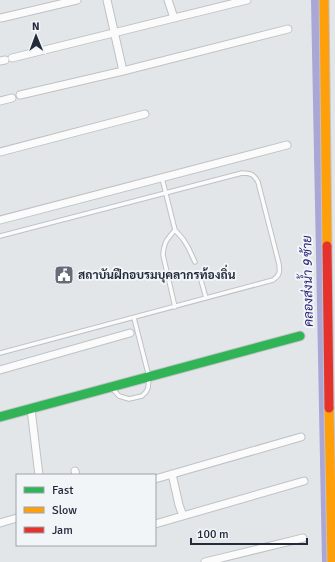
<svg xmlns="http://www.w3.org/2000/svg" width="335" height="562" font-family="Signika,Sarabun,sans-serif">
	<rect width="100%" height="100%" fill="#e3e6e9"/>
	<g fill="none" stroke-linecap="round" stroke-linejoin="round">
		<path stroke="#aaa6d6" stroke-width="8" d="M 315,0 L 326,562"/>
		<defs>
			<path id="lane" d="M 162,178 L 175,230 L 183,239 L 188,247 L 195,262
				M 175,230 C 167,239 164,242 163,255 L 175,307
				M 0,236 L 242,173 C 250,173 254,174 258,182 L 279,264 C 280,272 280,275 273,280 L 0,353
				M 199,273 L 206,298
				M 112,388 L 119,396 L 129,399 L 142,396 L 146,392 L 148,388 L 149,377 L 134,318"/>
			<path id="street" d="M 107,0 L 123,71
				M 168,0 L 174,18
				M 1,18 L 77,0
				M 12,58 L 247,0
				M 0,61 L 5,60
				M 20,95 L 123,71 L 288,29
				M 0,101 L 12,98
				M 0,152 L 145,114
				M 0,220 L 287,145
				M 0,370 L 130,333
				M 31,409 L 37,459 L 39,475
				M 75,471 L 76,475
				M 172,474 L 179,505 L 183,516
				M 155,479 L 301,437
				M 0,523 L 17,518
				M 155,524 L 304,481
				M 205,562 L 303,538"/>
			<path id="fast" d="M 0,417 L 300,336"/>
			<path id="slow" d="M 324,0 L 327,246
				M 329,408 L 332,562"/>
			<path id="jam" d="M 327,246 L 329,408"/>
		</defs>
		<use href="#lane" stroke="#bec2c4" stroke-width="5.5"/>
		<use href="#street" stroke="#bec2c4" stroke-width="9"/>
		<use href="#fast" stroke="#c1c4c8" stroke-width="11"/>
		<use href="#slow" stroke="#c1c4c8" stroke-width="11"/>
		<use href="#jam" stroke="#c1c4c8" stroke-width="11"/>
		<use href="#lane" stroke="#fbfbfc" stroke-width="3.5"/>
		<use href="#street" stroke="#fbfbfc" stroke-width="7"/>
		<use href="#fast" stroke="#30b455" stroke-width="9"/>
		<use href="#slow" stroke="#ff9f0a" stroke-width="9"/>
		<use href="#jam" stroke="#e5322d" stroke-width="9"/>
	</g>
	<defs>
		<symbol id="civic-square" viewBox="-11 -11 22 22"><rect x="-9" y="-9" width="18" height="18" rx="4" fill="#666c78" stroke="#f1f5f8"/><path d="M-.6-6.5H3V-4.5H.6V-3L4-1V1h2V6H-6V1h2V-1L-.6-3ZM-1.2 2.5V6h2.4V2.5Z" fill="#fff"/></symbol>
	</defs>
	<g fill-rule="evenodd">
		<use href="#civic-square" x="53" y="264" width="22" height="22"/>
	</g>
	<g text-anchor="middle" dominant-baseline="central" stroke-width="4" stroke-linejoin="round" paint-order="stroke">
		<g font-size="12" font-weight="bold" fill="#222a3b" stroke="#f1f5f8" text-anchor="start">
			<text x="78" y="275">สถาบันฝึกอบรมบุคลากรท้องถิ่น</text>
		</g>
		<g font-size="13" font-style="italic" fill="#281f74" stroke="#f1f5f8">
			<text transform="translate(308 281) rotate(-91)">คลองส่งน้ำ 9 ซ้าย</text>
		</g>
	</g>
	<rect x="16" y="474" width="140" height="72" fill="#f1f5f8" stroke="#9ea4ac"/>
	<rect x="24" y="487" width="20" height="6" fill="#30b455" stroke="#9ea4ac"/>
	<text x="52" y="494" font-size="12" fill="#222a3b">Fast</text>
	<rect x="24" y="507" width="20" height="6" fill="#ff9f0a" stroke="#9ea4ac"/>
	<text x="52" y="514" font-size="12" fill="#222a3b">Slow</text>
	<rect x="24" y="527" width="20" height="6" fill="#e5322d" stroke="#9ea4ac"/>
	<text x="52" y="534" font-size="12" fill="#222a3b">Jam</text>
	<g transform="translate(36 36) rotate(359)" stroke="#f1f5f8" stroke-width="3" paint-order="stroke">
	<path d="M0-3L7 15L0 10L-7 15Z" fill="#222a3b"/>
	<text y="-6" font-size="11" font-weight="bold" text-anchor="middle" fill="#222a3b">N</text>
	</g>
	<path d="M191 538v6h116v-6" fill="none" stroke="#222a3b" stroke-width="2"/>
	<text x="197" y="538" font-size="12" fill="#222a3b" stroke="#f1f5f8" stroke-width="3" paint-order="stroke">100 m</text>
</svg>
